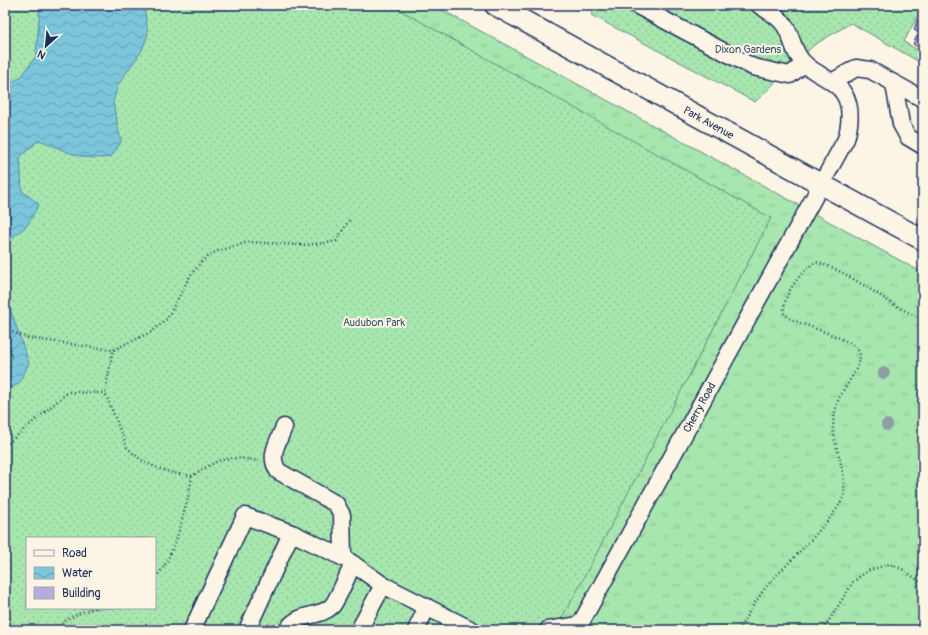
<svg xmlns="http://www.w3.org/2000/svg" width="928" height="635" font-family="Pangolin,sans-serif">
	<defs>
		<pattern id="grass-tufts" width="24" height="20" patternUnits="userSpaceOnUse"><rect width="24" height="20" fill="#a7e6ae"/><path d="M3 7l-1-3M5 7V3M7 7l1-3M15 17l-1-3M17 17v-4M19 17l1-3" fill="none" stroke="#8fc698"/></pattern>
		<pattern id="garden-dots" width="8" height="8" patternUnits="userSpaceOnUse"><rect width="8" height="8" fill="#a7e6ae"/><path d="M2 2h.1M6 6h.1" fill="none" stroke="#8fc698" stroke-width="1.8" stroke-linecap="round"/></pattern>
		<pattern id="water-waves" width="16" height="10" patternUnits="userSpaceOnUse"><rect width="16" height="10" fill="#7cc6dc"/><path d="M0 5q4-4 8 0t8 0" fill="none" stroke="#65a1b6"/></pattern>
	</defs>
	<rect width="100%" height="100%" fill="#fcf5e5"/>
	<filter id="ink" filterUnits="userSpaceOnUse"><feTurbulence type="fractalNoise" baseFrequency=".025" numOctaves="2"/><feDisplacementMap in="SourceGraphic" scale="8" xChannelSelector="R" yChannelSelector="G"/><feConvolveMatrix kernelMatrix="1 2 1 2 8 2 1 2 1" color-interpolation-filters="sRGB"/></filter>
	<g filter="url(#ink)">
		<path fill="url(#grass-tufts)" stroke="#618a86" fill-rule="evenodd" d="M 5,5 L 433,5 L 923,273 L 923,630 L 5,630 ZM 27,538 L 155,538 L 155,608 L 27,608 Z"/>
		<path fill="url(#garden-dots)" stroke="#618a86" fill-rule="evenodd" d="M 5,5 L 391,5 L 771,218 L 577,591 L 555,630 L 5,630 ZM 27,538 L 155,538 L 155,608 L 27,608 Z
			M 596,5 L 923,5 L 904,42 L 923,53 L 923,64 L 851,23 L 814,45 L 755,102 L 591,15 Z"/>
		<path fill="url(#water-waves)" stroke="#558aaa" d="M 40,5 L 144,5 L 148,34 L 142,50 L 118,85 L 113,102 L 121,142 L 111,157 C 78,161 68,151 39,140 L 20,157 L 22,191 L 39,204 L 27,226 L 5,243 L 5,86 L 21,77 L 36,56 Z
			M 5,294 L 29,363 L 19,383 L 5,393 L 5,365 L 12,358 L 5,336 Z"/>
		<path fill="#b6abdc" stroke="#1b2f5e" d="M 923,14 L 923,35 L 914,30 L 917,20 Z
			M 917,36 L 923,39 L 923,50 L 913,44 Z"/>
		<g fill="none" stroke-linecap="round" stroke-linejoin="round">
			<defs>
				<g id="minor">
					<path d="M 636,5 L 753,67 L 790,75 L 804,64"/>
					<path d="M 832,82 L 856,68 L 870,70 L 923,99"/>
					<path d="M 894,84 L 901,124 L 908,137 L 923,146"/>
					<path d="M 284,427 C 278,443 268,455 278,471 L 336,504 L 342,515 L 343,554 L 346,559 L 383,585 L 472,630"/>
					<path d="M 192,630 L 245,516 L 294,534 L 346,559"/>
					<path d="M 247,630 L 288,540 L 294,534"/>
					<path d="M 287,630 C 299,611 318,619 332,606 C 338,599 348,574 353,564"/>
					<path d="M 359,630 L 383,585"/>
					<path d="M 416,630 L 427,607"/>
					<path d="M 548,630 L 580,625"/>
					<path id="s1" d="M 577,630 L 846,139 C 850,125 852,107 844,94 C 836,80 816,75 805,64 C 793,54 793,38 785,26 C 780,17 768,11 759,5"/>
				</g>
				<g id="major">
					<path id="s2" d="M 495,5 L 923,240"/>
				</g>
			</defs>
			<use href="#minor" stroke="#1b2f5e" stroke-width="19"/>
			<use href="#major" stroke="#1b2f5e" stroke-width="23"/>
			<path stroke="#1b2f5e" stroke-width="2.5" stroke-dasharray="1 3" stroke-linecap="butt" d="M 5,329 L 28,338 L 113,350
				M 5,446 L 68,392 L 104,393
				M 192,476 C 168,473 143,466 127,447 L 105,393 L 113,350 L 151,332 L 167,319 L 190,276 L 202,261 L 215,252 L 248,242 L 303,245 L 326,243 L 336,241 L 350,219
				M 155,577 C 174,562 188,501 192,476 C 220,458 226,455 259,461
				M 57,630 C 66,616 81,613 95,608
				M 738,630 C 747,616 756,600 766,587 C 782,568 841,514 844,494 C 846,471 835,449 833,428 C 833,420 835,411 837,404 C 840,390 865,365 859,352 C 854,339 804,326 789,318 L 784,313 C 782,295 801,271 816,262 C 856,274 885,304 923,319
				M 823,630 L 853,582 L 867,571 L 889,564 L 902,569 L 923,584"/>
			<use href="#minor" stroke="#fcf5e5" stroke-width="16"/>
			<use href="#major" stroke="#fcf5e5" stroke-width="20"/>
		</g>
		<g fill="#909ca4">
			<circle cx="884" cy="373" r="6"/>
			<circle cx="887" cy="425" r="6"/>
		</g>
	</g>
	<g text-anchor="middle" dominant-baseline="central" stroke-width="4" stroke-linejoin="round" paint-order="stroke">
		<g font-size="11" fill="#37546e" stroke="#fcf5e5">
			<text x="748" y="49">Dixon Gardens</text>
			<text x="374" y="322">Audubon Park</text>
		</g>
		<g font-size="11" fill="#1b2f5e" stroke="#fcf5e5">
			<text stroke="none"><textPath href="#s2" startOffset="244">Park Avenue</textPath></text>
			<text stroke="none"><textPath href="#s1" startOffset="254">Cherry Road</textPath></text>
		</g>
	</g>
	<rect width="928" height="635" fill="none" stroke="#fcf5e5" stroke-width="20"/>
	<rect x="10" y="10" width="908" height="615" fill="none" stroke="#1b2f5e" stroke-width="1.5" filter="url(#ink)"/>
	<rect x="26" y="537" width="130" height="72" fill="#fcf5e5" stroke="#a2a6af"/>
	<rect x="34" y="550" width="20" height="6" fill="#fcf5e5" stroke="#a2a6af"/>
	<text x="62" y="557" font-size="12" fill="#1b2f5e">Road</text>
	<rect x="34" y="567" width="20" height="12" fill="url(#water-waves)" stroke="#a2a6af"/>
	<text x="62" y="577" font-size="12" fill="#1b2f5e">Water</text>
	<rect x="34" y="587" width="20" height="12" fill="#b6abdc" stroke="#a2a6af"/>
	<text x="62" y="597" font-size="12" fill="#1b2f5e">Building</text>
	<g transform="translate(46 46) rotate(207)" stroke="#fcf5e5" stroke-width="3" paint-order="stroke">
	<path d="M0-3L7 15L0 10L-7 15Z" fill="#1b2f5e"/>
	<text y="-6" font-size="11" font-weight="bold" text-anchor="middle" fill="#1b2f5e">N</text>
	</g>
</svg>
